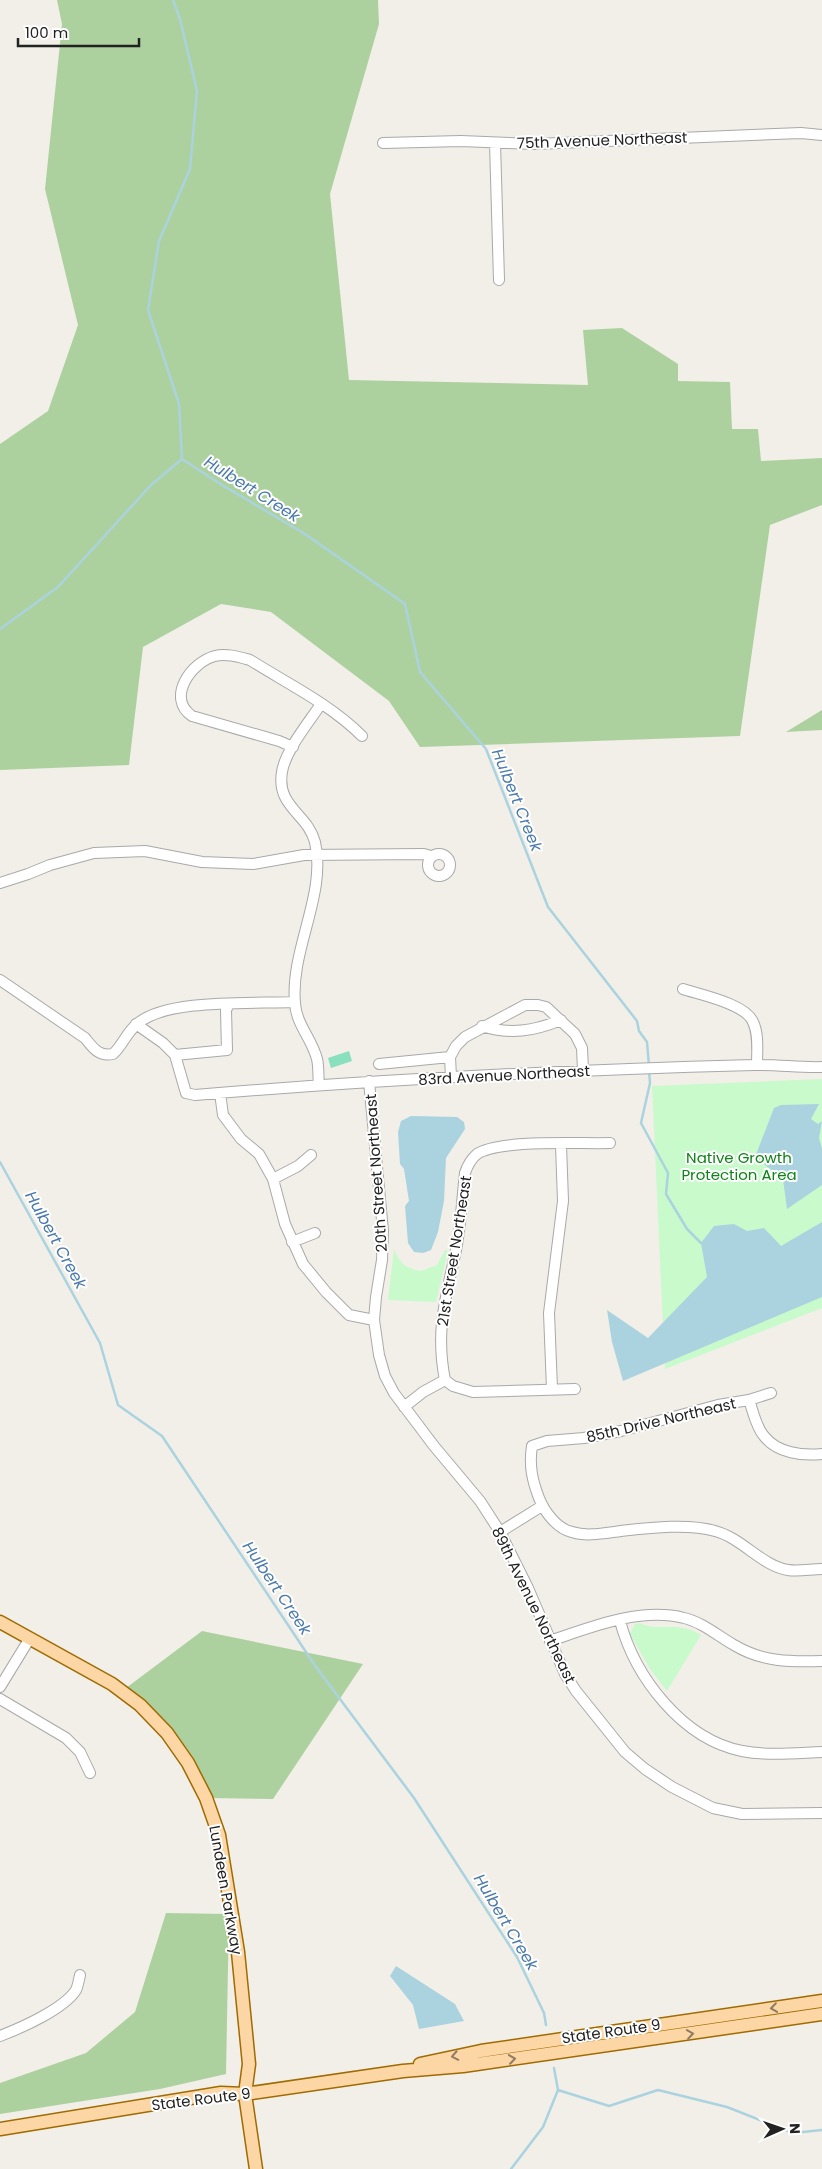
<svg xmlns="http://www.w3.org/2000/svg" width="822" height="2169" font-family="Poppins,sans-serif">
	<rect width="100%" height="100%" fill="#f2efe9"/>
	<path fill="#add19e" d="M 57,0 L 378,0 L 379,24 L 330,194 L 349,380 L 588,385 L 583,330 L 622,328 L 678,364 L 678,381 L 730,382 L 732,429 L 758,429 L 761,461 L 822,458 L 822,505 L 770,525 L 740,736 L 420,747 L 389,701 L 271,612 L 221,604 L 143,647 L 129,765 L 0,770 L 0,444 L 48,411 L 78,325 L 45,189 L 62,24 Z
		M 822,710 L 822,730 L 786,732 Z
		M 202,1631 L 363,1664 L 273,1799 L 206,1798 L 188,1763 L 122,1691 Z
		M 166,1913 L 229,1914 L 226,2074 L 160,2089 L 0,2114 L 0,2083 L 86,2053 L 135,2012 Z"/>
	<path fill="#c8facc" d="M 822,1079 L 822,1308 L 665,1369 L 652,1086 Z
		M 394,1249 C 400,1264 406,1268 421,1271 L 437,1265 L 445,1250 L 448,1251 L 436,1302 L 388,1300 Z
		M 639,1623 C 658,1632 677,1620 701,1635 L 667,1691 L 650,1669 L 630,1634 L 635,1624 Z"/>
	<path fill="#88e0be" d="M 349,1051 L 352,1061 L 331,1068 L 328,1058 Z"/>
	<path fill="#aad3df" d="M 819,1104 L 811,1119 L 818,1124 L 822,1121 L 819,1138 L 822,1149 L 822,1185 L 787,1209 L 783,1179 L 755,1157 L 774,1108 L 781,1105 Z
		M 411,1116 L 457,1117 L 464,1122 L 465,1129 L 446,1158 L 444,1201 L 438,1232 L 431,1250 L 423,1253 L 414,1252 L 408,1243 L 405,1206 L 409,1201 L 404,1169 L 400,1164 L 398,1132 L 401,1121 Z
		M 822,1222 L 822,1297 L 623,1381 L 612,1342 L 607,1310 L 648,1338 L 707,1277 L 701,1243 L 714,1226 L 734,1224 L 747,1231 L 764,1228 L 781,1246 Z
		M 396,1966 L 455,2004 L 464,2021 L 419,2029 L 413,2005 L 390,1976 Z"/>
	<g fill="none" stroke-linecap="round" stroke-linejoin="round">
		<path stroke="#aad3df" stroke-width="2.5" d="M 182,459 L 222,485 L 305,534 L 405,604 L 420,672 L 486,749 L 548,907 L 637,1021 L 639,1031 L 647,1042 L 649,1066
			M 0,629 L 58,587 L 151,485 L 182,459 L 179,404 L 148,310 L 159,241 L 190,169 L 197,91 L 180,19 L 173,0
			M 649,1071 L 650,1083 L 641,1123 L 668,1173 L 666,1194 L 687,1229 L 701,1243
			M 0,1162 L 100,1343 L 118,1405 L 162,1436 L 316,1667 L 414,1798 L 517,1957 L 544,2013 L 546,2025
			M 558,2090 L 609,2106 L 658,2090 L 727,2107 L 793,2133 L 822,2130
			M 511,2169 L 543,2127 L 558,2090 L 554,2068"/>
		<defs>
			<path id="minor" d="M 383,143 L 461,141 L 535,144 L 801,133 L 822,135
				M 495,143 L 499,280
				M 293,747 L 279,741 L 192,716 C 166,698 191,662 215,656 C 226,653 239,657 250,660 C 288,684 330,704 362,736
				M428 865a11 11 0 1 1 22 0a11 11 0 1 1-22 0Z
				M 0,883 L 28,874 L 50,865 L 94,853 L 145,851 L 202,862 L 253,864 L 304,855 L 424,854 L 431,856
				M 0,980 L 85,1038 C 93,1048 99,1057 113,1054 C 122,1046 127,1032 137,1024 C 166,998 255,1004 294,1002
				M 683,989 C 701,995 746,1004 753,1022 C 759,1034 757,1052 757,1065
				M 136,1024 L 163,1043 L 175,1055 L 186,1093 L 195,1095 C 381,1079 568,1070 754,1065 C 777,1064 799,1068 822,1067
				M 482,1026 C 510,1035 534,1031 561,1020
				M 175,1055 L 227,1050 L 226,1010 L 229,1004
				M 379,1064 L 450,1057
				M 451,1077 L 450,1057 L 456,1046 L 465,1037 L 525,1005 L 538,1005 L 546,1007 L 575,1034 L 582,1048 L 583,1070
				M 369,1081 L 383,1231 L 382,1260 L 376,1297 L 374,1320 L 379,1355 L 385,1376 L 394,1393 L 434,1446 L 480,1501 L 500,1532 L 528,1588 L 565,1674 L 576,1691 L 625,1752 L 645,1769 L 672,1787 L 713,1808 L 742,1814 L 822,1813
				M 319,1085 C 318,1077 319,1067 317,1059 C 312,1039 296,1024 295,1003 C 290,950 327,894 315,842 C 308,814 276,807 282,772 C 285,751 309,722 321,704
				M 220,1093 L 223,1115 L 241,1139 L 259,1154 L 273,1179 L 285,1224 L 303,1264 L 326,1292 L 349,1315 L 374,1320
				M 273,1179 L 298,1166 L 311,1155
				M 292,1242 L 315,1233
				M 445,1380 C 435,1330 446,1298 456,1250 C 461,1225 462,1199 465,1173 C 467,1167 471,1159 477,1154 C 499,1139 580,1144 610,1143
				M 552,1389 L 549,1313 L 563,1201 L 561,1145
				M 749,1400 L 771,1393
				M 404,1407 L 423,1392 L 445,1380 L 453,1386 L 473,1392 L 575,1389
				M 822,1454 C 802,1456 777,1453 764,1436 C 756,1427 753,1411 749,1400 L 718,1405 L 621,1431 L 584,1438 L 547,1441 L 532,1446 C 529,1465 532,1480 539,1498 C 544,1511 557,1529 572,1532 C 587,1537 605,1533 621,1531 C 648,1528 688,1523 715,1531 C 742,1538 762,1566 788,1570 C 798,1572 811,1569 822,1569
				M 500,1532 L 542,1506
				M 620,1621 C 635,1677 682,1739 742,1751 C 768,1756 796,1753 822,1752
				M 550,1641 C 591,1627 640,1607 684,1618 C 702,1622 718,1636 734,1645 C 762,1662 790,1662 822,1661
				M 0,1687 L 30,1638
				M 0,1699 L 66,1738 L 80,1752 L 90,1773
				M 0,2036 C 21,2028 64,2009 76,1990 C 78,1986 79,1979 80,1975"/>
			<path id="major" d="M 0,1622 L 112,1684 L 140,1705 L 167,1733 L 188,1763 L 206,1798 L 219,1835 L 238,1952 L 249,2064 L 245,2094 L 256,2169
				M 420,2064 L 481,2051 L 822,2001
				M 0,2129 L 221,2093 L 245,2094 L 403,2071 L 463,2066 L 822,2014"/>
		</defs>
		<use href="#minor" stroke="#a9a9a9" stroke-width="12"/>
		<use href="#major" stroke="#a06b00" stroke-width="15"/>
		<use href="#minor" stroke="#fff" stroke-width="10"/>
		<use href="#major" stroke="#fcd6a4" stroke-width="12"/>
	</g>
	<defs><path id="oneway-chevron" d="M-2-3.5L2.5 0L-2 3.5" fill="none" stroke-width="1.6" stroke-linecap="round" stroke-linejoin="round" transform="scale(1.25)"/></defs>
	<g stroke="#8f7c63">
		<use href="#oneway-chevron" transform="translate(774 2008) rotate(172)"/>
		<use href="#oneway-chevron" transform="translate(690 2034) rotate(-8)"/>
		<use href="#oneway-chevron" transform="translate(455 2056) rotate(169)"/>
		<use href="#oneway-chevron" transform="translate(512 2059) rotate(-8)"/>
	</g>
	<g text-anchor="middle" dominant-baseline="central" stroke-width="4" stroke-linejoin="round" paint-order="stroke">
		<g font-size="15" fill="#222" stroke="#fff">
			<text transform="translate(602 140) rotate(-2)">75th Avenue Northeast</text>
			<text transform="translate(504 1075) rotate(-3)">83rd Avenue Northeast</text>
			<text transform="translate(376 1173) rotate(-94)">20th Street Northeast</text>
			<text transform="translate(454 1251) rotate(-81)">21st Street Northeast</text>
			<text transform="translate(661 1420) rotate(-13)">85th Drive Northeast</text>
			<text transform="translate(534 1605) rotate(64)">89th Avenue Northeast</text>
			<text transform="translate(226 1890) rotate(80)">Lundeen Parkway</text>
			<text transform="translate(611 2031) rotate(-8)">State Route 9</text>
			<text transform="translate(201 2099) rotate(-7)">State Route 9</text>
		</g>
		<g font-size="15" fill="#0c8416" stroke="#fff">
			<text x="739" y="1157">Native Growth<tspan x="739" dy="17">Protection Area</tspan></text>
		</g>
		<g font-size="16" font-style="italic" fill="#4a7aab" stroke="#fff">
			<text transform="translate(252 489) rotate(32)">Hulbert Creek</text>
			<text transform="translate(517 800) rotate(68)">Hulbert Creek</text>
			<text transform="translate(56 1240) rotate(61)">Hulbert Creek</text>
			<text transform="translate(277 1588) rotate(56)">Hulbert Creek</text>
			<text transform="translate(506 1922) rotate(59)">Hulbert Creek</text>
		</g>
	</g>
	<g transform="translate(782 2129) rotate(88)" stroke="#ffffff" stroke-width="4" paint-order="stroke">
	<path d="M0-4L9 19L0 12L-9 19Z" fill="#222222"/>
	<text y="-8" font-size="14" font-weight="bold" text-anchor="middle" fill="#222222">N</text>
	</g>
	<path d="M18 38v8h121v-8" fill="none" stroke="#222222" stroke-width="2.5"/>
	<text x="25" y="38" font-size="15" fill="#222222" stroke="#ffffff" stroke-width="4" paint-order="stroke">100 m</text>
</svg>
